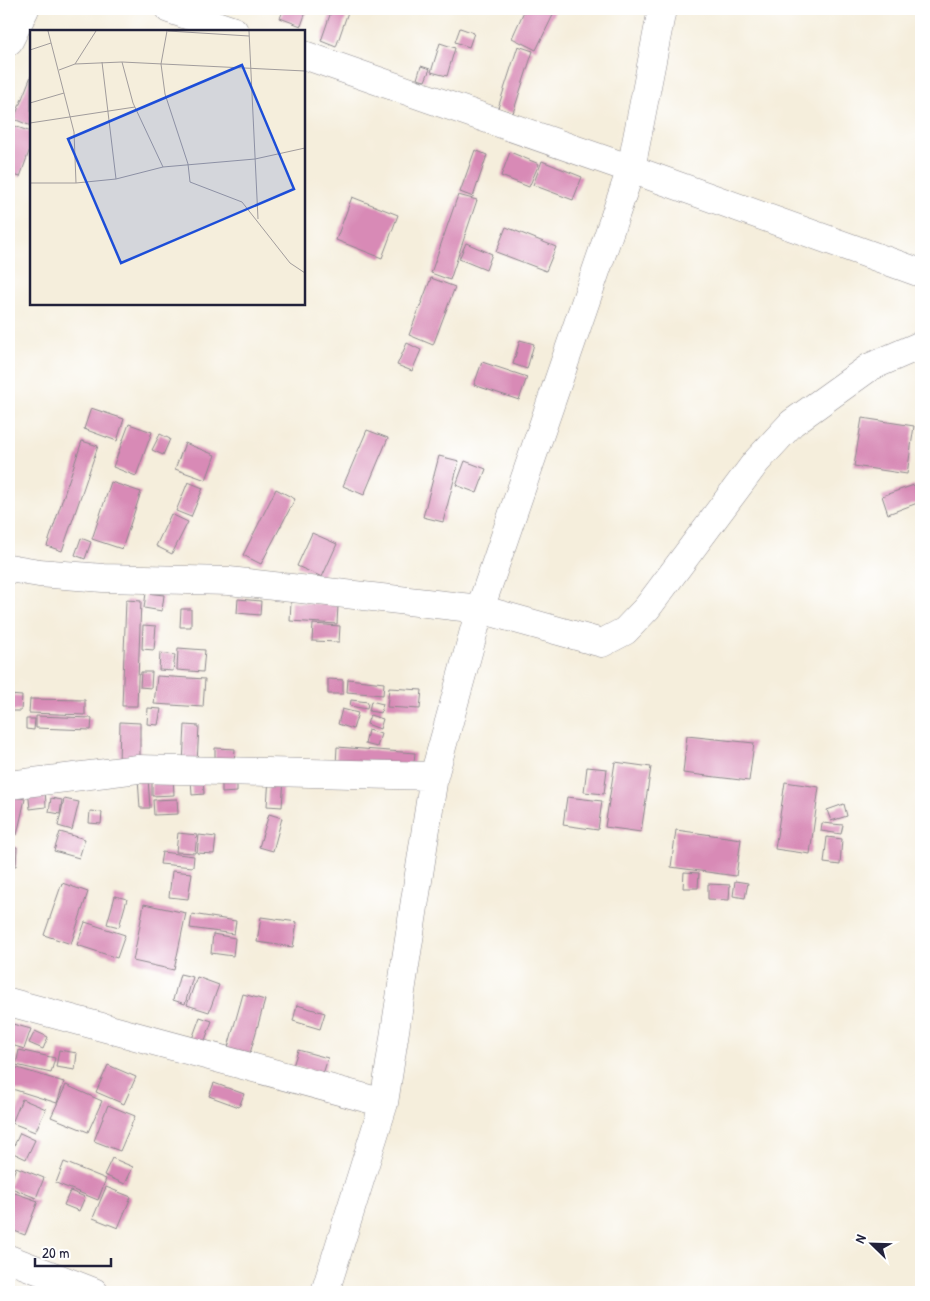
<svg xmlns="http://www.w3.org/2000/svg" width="930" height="1301" font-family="'Patrick Hand',sans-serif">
	<rect width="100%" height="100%" fill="#fff"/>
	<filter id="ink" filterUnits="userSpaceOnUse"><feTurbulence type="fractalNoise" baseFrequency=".02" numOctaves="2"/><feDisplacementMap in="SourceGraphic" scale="10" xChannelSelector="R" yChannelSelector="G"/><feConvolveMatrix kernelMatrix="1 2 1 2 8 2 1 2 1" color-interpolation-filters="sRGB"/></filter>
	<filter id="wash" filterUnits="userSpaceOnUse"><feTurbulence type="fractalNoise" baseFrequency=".0096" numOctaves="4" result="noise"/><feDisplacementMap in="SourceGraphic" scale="20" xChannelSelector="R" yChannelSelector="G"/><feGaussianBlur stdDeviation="1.12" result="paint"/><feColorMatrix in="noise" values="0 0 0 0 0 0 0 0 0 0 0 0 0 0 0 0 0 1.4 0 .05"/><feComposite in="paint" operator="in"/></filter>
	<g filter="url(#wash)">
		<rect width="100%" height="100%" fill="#f5eedc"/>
		<g id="blocks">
			<path fill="#d88ab6" d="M 284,9 L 307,9 L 301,26 L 280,18 Z
				M 332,9 L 349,9 L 336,47 L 321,41 Z
				M 525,9 L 556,9 L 536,50 L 512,38 Z
				M 460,28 L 474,33 L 469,47 L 455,42 Z
				M 440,43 L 455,48 L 447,76 L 431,72 Z
				M 518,46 L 533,51 L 513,113 L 498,108 Z
				M 421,66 L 430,69 L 425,81 L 417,79 Z
				M 31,76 L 31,126 L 14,119 Z
				M 9,124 L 31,132 L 31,146 L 20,177 L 9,173 Z
				M 475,150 L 487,155 L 473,197 L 460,192 Z
				M 510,152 L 539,164 L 529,187 L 501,176 Z
				M 542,161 L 582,177 L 573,200 L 533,185 Z
				M 458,195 L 477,200 L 450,280 L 431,273 Z
				M 352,197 L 398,215 L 382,258 L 336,240 Z
				M 506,227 L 556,247 L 546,271 L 496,252 Z
				M 466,243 L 492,254 L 486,270 L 459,259 Z
				M 431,278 L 455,287 L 433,345 L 409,335 Z
				M 520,340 L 534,344 L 527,369 L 513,364 Z
				M 407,343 L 421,350 L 412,371 L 397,365 Z
				M 482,362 L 527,377 L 519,400 L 474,385 Z
				M 91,408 L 124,419 L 117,441 L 84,429 Z
				M 862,418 L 914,426 L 907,474 L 854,466 Z
				M 129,424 L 152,432 L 136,476 L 113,467 Z
				M 367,430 L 388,438 L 364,495 L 343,486 Z
				M 160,434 L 170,439 L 163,455 L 152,450 Z
				M 82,441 L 98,446 L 62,551 L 47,546 Z
				M 185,443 L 215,455 L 206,480 L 175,469 Z
				M 439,456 L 459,461 L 443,522 L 423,517 Z
				M 465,461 L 486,469 L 477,493 L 456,485 Z
				M 111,482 L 141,492 L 122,549 L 92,539 Z
				M 188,482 L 203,488 L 191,517 L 176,511 Z
				M 914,485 L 920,502 L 888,514 L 882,496 Z
				M 276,489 L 295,499 L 261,564 L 243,555 Z
				M 171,514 L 188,522 L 172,554 L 156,546 Z
				M 312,533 L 337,544 L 322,577 L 297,566 Z
				M 81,538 L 91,542 L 85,559 L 75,555 Z
				M 146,593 L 164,595 L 162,611 L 144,608 Z
				M 238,599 L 261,601 L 260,615 L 237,613 Z
				M 126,600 L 141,601 L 137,706 L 122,706 Z
				M 291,602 L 338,605 L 337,624 L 290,621 Z
				M 181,609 L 191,609 L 191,627 L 180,627 Z
				M 313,624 L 340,626 L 339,642 L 312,641 Z
				M 143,625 L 156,626 L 154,650 L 142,649 Z
				M 178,648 L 205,650 L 203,672 L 177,670 Z
				M 160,653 L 175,655 L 173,671 L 159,670 Z
				M 141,672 L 152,672 L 151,688 L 140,687 Z
				M 157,676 L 205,679 L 203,707 L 154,704 Z
				M 328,679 L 343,680 L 343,694 L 328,694 Z
				M 348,679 L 384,683 L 383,695 L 347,692 Z
				M 389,688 L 422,690 L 420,709 L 387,707 Z
				M 9,695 L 22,696 L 21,711 L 9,711 Z
				M 30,699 L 85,700 L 85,715 L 29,713 Z
				M 351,700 L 368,702 L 367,709 L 350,706 Z
				M 371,701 L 383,704 L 381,713 L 369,711 Z
				M 148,708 L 161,709 L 158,725 L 147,724 Z
				M 342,709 L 358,713 L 353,729 L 338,724 Z
				M 370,715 L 383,719 L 380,729 L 367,724 Z
				M 36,716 L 92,718 L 91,730 L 36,728 Z
				M 26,719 L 35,719 L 34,730 L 26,729 Z
				M 120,722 L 140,723 L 140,765 L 119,764 Z
				M 185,725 L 199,726 L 197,763 L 183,763 Z
				M 368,730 L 381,734 L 377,747 L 365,744 Z
				M 687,736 L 754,743 L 749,781 L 683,773 Z
				M 337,747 L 415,753 L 413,772 L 336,765 Z
				M 215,748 L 235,749 L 234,764 L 215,764 Z
				M 615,762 L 651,767 L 641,832 L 605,827 Z
				M 587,767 L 607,769 L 604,794 L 584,792 Z
				M 237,775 L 237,792 L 222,793 L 222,776 Z
				M 173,776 L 174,795 L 152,796 L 152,777 Z
				M 203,777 L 204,794 L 192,795 L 191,778 Z
				M 138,778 L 148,778 L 150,808 L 140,808 Z
				M 269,778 L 284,779 L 282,807 L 267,806 Z
				M 785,782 L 819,787 L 810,854 L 775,849 Z
				M 45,787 L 46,807 L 30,809 L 28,789 Z
				M 9,796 L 25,799 L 17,835 L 9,833 Z
				M 567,797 L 602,801 L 598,830 L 563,825 Z
				M 51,798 L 62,800 L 60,814 L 49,812 Z
				M 64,799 L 79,802 L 72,830 L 58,826 Z
				M 177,799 L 178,814 L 154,815 L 153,800 Z
				M 844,804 L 847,816 L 831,821 L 827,810 Z
				M 90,811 L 102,812 L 101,824 L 89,823 Z
				M 269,814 L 282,818 L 273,851 L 259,847 Z
				M 822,823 L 843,825 L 841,834 L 821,831 Z
				M 676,830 L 741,839 L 736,876 L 671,867 Z
				M 60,832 L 85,839 L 79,858 L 54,851 Z
				M 178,833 L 197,835 L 195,853 L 176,852 Z
				M 199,835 L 216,837 L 214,854 L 197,853 Z
				M 827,837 L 842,839 L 840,865 L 824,863 Z
				M 9,847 L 17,847 L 16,866 L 9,865 Z
				M 162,852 L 194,856 L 193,867 L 160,864 Z
				M 172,871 L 192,873 L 188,899 L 169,897 Z
				M 684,872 L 699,873 L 698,888 L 683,888 Z
				M 735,881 L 748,883 L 745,898 L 733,896 Z
				M 62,883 L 88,892 L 71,944 L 44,935 Z
				M 708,884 L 730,885 L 729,900 L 708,899 Z
				M 115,896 L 127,899 L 119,927 L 107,924 Z
				M 144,904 L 186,913 L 174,970 L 133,961 Z
				M 192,914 L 236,921 L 234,934 L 190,928 Z
				M 261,917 L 297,922 L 293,947 L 257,942 Z
				M 85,922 L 125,935 L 117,958 L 77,945 Z
				M 213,934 L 235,938 L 233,956 L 211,953 Z
				M 180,974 L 193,977 L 185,1004 L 173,1000 Z
				M 197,977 L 219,985 L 209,1012 L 187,1005 Z
				M 243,994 L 265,1000 L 249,1057 L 227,1051 Z
				M 297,1005 L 325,1013 L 320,1029 L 293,1021 Z
				M 200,1017 L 212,1021 L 204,1043 L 192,1039 Z
				M 9,1023 L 31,1029 L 24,1049 L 9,1044 Z
				M 35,1031 L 48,1037 L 43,1049 L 29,1043 Z
				M 19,1050 L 55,1058 L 51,1073 L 16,1065 Z
				M 59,1050 L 77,1053 L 75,1070 L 56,1067 Z
				M 298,1050 L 328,1058 L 323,1074 L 293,1066 Z
				M 108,1065 L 136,1077 L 124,1104 L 96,1092 Z
				M 11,1066 L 64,1082 L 57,1103 L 9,1088 Z
				M 214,1083 L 244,1094 L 239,1107 L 209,1096 Z
				M 66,1085 L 102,1101 L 88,1132 L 51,1117 Z
				M 22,1099 L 46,1109 L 35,1132 L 12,1123 Z
				M 108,1105 L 135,1116 L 120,1151 L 94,1141 Z
				M 20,1133 L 35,1140 L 26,1159 L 11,1152 Z
				M 112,1158 L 133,1167 L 125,1184 L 104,1175 Z
				M 64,1162 L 106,1179 L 98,1200 L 56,1183 Z
				M 16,1167 L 44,1178 L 36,1198 L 9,1187 Z
				M 106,1187 L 131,1197 L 118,1228 L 93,1218 Z
				M 9,1191 L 38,1201 L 25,1235 L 9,1229 Z
				M 70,1191 L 85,1197 L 79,1211 L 64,1205 Z"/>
		</g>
	</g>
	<g filter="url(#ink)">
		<use href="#blocks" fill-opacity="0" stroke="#8c888c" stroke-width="1"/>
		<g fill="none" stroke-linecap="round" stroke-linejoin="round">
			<defs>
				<path id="minor" d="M 169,9 L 234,31
					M 9,41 L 25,9
					M 304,55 L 631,169 L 921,273
					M 9,568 L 39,573 L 103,578 L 229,581 L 480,609 L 602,643 L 625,631 L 647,608 L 756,462 L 792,423 L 870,367 L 921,345
					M 9,785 L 138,769 L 434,776
					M 9,1002 L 384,1103 L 325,1292
					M 384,1103 L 434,776 L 480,609 L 631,169 L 662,9
					M 9,1259 L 94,1292"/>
			</defs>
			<use href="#minor" stroke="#8c888c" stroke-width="29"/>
			<use href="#minor" stroke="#fff" stroke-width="28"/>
		</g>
	</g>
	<g transform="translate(30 30)">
		<rect width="275" height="275" fill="#f5eedc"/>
		<path fill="none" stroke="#a19c9c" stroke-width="1" d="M 137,1 L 131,34 L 135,64 L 158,134 L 160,152 L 212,172 L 260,233 L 275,243M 138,1 L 219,6M 219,1 L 228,189M 0,20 L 21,13M 92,32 L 103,73 L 133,137M 45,34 L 66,1M 29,40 L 45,34 L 92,32 L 275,41M 0,73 L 34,63M 0,93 L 105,77M 86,149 L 133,137 L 225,129 L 275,118M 0,153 L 46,153 L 44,102 L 18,1M 46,153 L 86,149 L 72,32"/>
		<path fill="#1d4ed8" fill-opacity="0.15" stroke="#1d4ed8" stroke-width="2.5" d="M 212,35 L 264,159 L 91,233 L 38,109 Z"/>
		<rect width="275" height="275" fill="none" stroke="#22223b" stroke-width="2.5"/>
	</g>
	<rect width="930" height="1301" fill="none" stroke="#fff" stroke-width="30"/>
	<g transform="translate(872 1244) rotate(293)" stroke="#ffffff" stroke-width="4" paint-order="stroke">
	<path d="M0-4L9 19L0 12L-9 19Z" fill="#22223b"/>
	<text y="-8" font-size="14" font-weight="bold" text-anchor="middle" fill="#22223b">N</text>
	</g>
	<path d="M35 1258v8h76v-8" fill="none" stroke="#22223b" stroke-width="2.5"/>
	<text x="42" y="1258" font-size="15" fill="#22223b" stroke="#ffffff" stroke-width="4" paint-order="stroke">20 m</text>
</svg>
